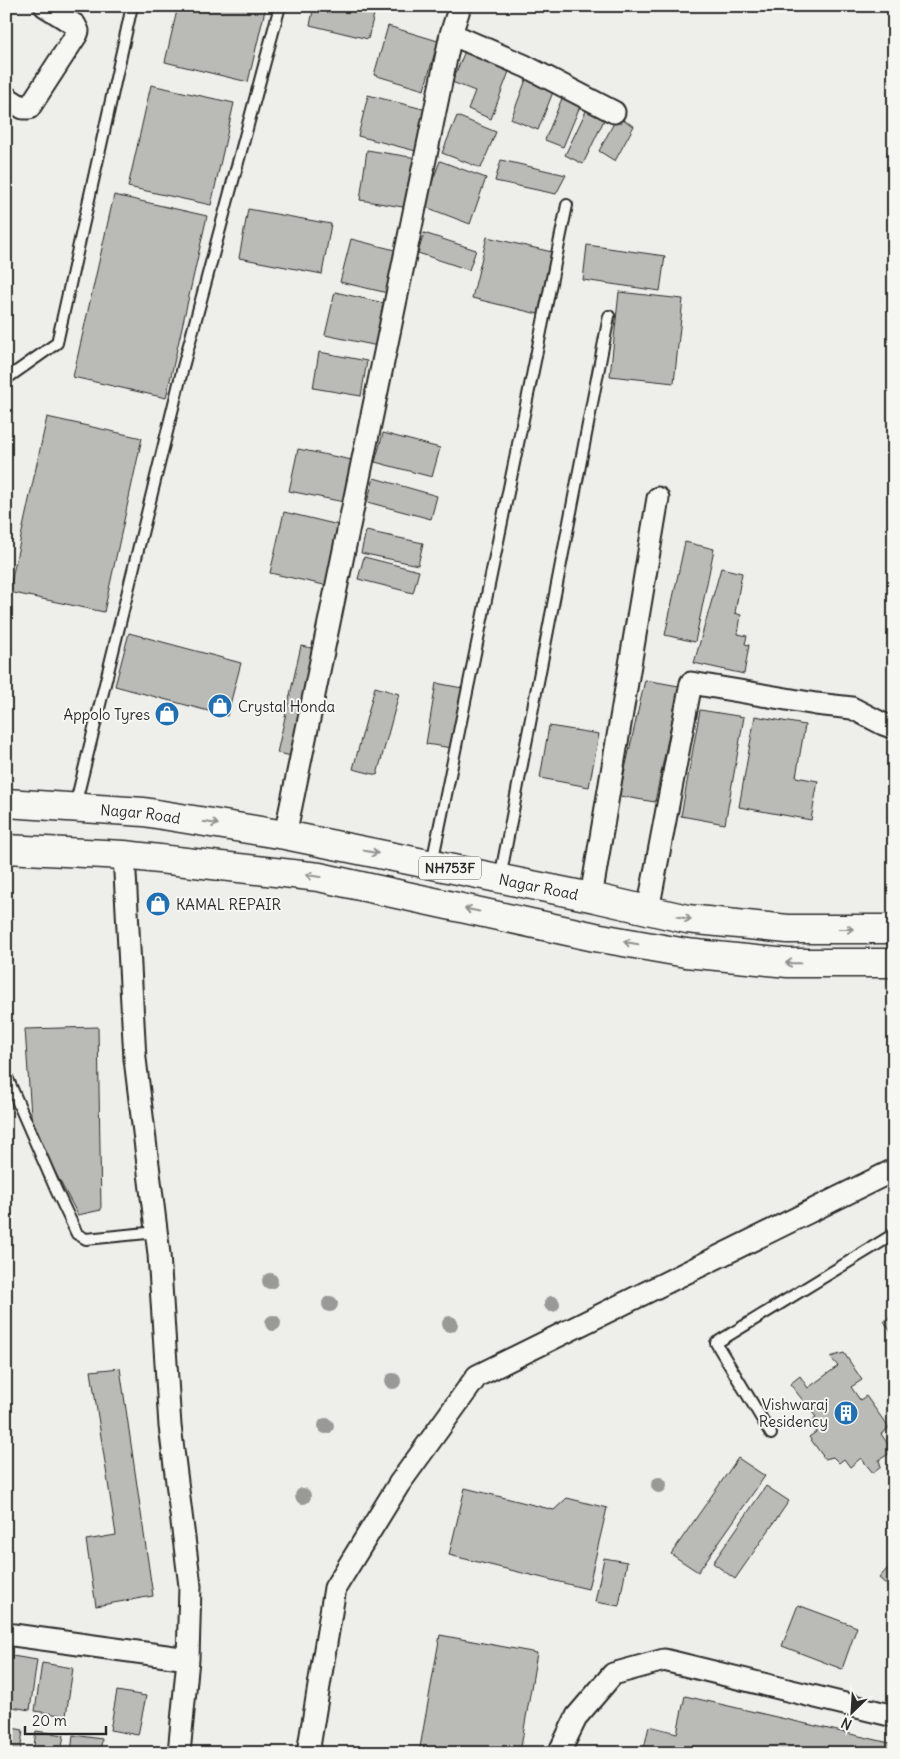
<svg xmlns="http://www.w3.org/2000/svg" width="900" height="1759" font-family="Delius,sans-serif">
	<rect width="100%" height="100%" fill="#eeeeea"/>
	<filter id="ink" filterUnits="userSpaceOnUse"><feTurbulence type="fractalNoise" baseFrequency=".02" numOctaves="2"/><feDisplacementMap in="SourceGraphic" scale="10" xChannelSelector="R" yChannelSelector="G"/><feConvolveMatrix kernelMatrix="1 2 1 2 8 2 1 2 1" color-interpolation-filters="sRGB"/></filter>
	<g filter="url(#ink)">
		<path fill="#babab7" stroke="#2b2b2b" d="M 178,6 L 266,6 L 248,82 L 165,62 Z
			M 314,6 L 376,6 L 368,39 L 310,25 Z
			M 388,26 L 438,41 L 424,90 L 374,75 Z
			M 465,51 L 510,69 L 491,119 L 468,109 L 475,91 L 452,82 Z
			M 527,77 L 555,87 L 538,130 L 511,119 Z
			M 151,85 L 234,103 L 211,205 L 128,187 Z
			M 565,91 L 583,99 L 563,147 L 545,140 Z
			M 368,95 L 427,110 L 416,151 L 358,136 Z
			M 587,109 L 605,118 L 583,164 L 565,155 Z
			M 457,116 L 496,132 L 481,168 L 442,153 Z
			M 617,117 L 634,126 L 615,161 L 599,151 Z
			M 367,150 L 417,158 L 409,208 L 360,200 Z
			M 501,160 L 566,175 L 556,194 L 495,181 Z
			M 440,161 L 486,178 L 470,224 L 423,206 Z
			M 114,195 L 207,216 L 166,398 L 73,377 Z
			M 248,209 L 331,224 L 322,274 L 239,258 Z
			M 424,233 L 476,250 L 469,270 L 418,253 Z
			M 487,237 L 552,252 L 538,314 L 472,298 Z
			M 351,239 L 399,251 L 388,293 L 340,282 Z
			M 587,245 L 665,256 L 660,291 L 583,280 Z
			M 335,292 L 388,304 L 378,346 L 325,335 Z
			M 619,292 L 683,299 L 674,383 L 610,376 Z
			M 319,352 L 367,361 L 361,396 L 313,388 Z
			M 47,417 L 142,438 L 104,612 L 9,592 Z
			M 383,433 L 440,448 L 432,477 L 375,462 Z
			M 298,449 L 352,460 L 344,502 L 289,491 Z
			M 374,478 L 437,496 L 431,519 L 367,502 Z
			M 284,512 L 347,527 L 333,587 L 270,573 Z
			M 366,531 L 423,543 L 418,565 L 361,553 Z
			M 685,542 L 714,549 L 695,642 L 665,635 Z
			M 364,557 L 419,571 L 413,593 L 358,579 Z
			M 721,568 L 742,573 L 735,613 L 741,615 L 738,634 L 747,636 L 745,644 L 749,645 L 744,674 L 694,663 Z
			M 129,633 L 241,663 L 227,716 L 115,686 Z
			M 301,646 L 321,650 L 297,757 L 277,753 Z
			M 645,680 L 679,686 L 655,802 L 619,796 Z
			M 436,683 L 462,688 L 452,748 L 426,744 Z
			M 375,687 L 399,694 L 377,775 L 353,769 Z
			M 700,710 L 744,717 L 725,824 L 681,816 Z
			M 755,716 L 805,725 L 796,777 L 818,781 L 811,820 L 739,807 Z
			M 549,726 L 599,734 L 589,787 L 540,778 Z
			M 98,1027 L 101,1210 L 78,1215 L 32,1129 L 25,1029 Z
			M 894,1315 L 894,1337 L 884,1321 Z
			M 844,1353 L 862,1380 L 851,1387 L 860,1400 L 866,1396 L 889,1428 L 881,1434 L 893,1451 L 879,1460 L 881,1467 L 873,1473 L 861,1458 L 850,1467 L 844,1459 L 839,1463 L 833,1457 L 825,1459 L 809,1437 L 816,1432 L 809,1422 L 816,1417 L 790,1384 L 800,1376 L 808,1388 L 838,1366 L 830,1357 Z
			M 120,1368 L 153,1596 L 96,1606 L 86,1540 L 116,1535 L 91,1371 Z
			M 738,1458 L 765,1476 L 698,1572 L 671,1554 Z
			M 766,1486 L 789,1501 L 735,1579 L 713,1563 Z
			M 465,1488 L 554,1510 L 567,1498 L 607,1508 L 588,1589 L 449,1555 Z
			M 604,1558 L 627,1562 L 619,1606 L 595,1602 Z
			M 894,1561 L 894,1591 L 879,1578 Z
			M 798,1605 L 857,1627 L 842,1669 L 782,1646 Z
			M 440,1635 L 537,1653 L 520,1753 L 419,1753 Z
			M 6,1655 L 37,1660 L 30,1710 L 6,1706 Z
			M 42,1663 L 73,1668 L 66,1716 L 35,1711 Z
			M 117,1691 L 146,1696 L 138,1735 L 110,1730 Z
			M 685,1696 L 894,1744 L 894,1753 L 643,1753 L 649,1726 L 677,1733 Z
			M 6,1727 L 23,1730 L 20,1753 L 6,1753 Z
			M 36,1731 L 64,1735 L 61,1753 L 33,1753 Z
			M 73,1735 L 102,1739 L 100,1753 L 71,1753 Z"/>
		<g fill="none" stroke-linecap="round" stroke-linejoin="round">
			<defs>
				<path id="service" d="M 6,379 L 57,343 L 132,6
					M 75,806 L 183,367 L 280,6
					M 432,863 L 567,205
					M 500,878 L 609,316
					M 6,1075 L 57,1192 L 77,1234 L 86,1239 L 157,1232
					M 771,1434 L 716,1343 L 894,1234"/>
				<path id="minor" d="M 451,34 L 525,66 L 614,112
					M 6,97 L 23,108 L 29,108 L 77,34 L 78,31 L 75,25 L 45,6
					M 285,835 L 451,34 L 460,6
					M 124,855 L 135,1059 L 159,1254 L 170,1426 L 190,1586 L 188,1659 L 179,1753
					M 591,897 L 658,498
					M 648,910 L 691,683 L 816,704 L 852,708 L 883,724 L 894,728
					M 6,1634 L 188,1659
					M 308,1753 L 335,1588 L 399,1484 L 477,1376 L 894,1170
					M 559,1753 L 577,1716 L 613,1674 L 664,1660 L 894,1716"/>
				<g id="trunk">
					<path id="s1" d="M 6,803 L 144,812 L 285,835 L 591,897 L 687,919 L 788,929 L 894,929"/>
					<path d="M 6,849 L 124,855 L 319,877 L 595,937 L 686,953 L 788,963 L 894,963"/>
				</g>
			</defs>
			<use href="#service" stroke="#2b2b2b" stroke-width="14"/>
			<use href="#minor" stroke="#2b2b2b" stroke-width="25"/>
			<use href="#trunk" stroke="#2b2b2b" stroke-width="31"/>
			<use href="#service" stroke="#f6f6f2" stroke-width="10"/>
			<use href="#minor" stroke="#f6f6f2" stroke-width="21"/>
			<use href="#trunk" stroke="#f6f6f2" stroke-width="28"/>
		</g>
		<g fill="#999997">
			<circle cx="270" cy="1281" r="8"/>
			<circle cx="330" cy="1304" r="8"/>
			<circle cx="552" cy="1304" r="8"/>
			<circle cx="273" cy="1323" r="8"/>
			<circle cx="450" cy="1324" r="8"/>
			<circle cx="393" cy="1381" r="8"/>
			<circle cx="326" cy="1426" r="8"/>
			<circle cx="659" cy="1485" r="8"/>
			<circle cx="303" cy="1496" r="8"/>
		</g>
		<defs><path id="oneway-shaft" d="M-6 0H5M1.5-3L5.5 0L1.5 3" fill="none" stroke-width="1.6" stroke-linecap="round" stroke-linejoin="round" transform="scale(1.25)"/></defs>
		<g stroke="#90908e">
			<use href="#oneway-shaft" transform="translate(211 823) rotate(9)"/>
			<use href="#oneway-shaft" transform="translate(371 852) rotate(12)"/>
			<use href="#oneway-shaft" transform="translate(313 876) rotate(-172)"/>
			<use href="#oneway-shaft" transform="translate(472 910) rotate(-168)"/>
			<use href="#oneway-shaft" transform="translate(684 918) rotate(11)"/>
			<use href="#oneway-shaft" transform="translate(846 929)"/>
			<use href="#oneway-shaft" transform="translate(631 943) rotate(-170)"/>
			<use href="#oneway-shaft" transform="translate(793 963) rotate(-179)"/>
		</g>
	</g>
	<defs>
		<symbol id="shop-disc" viewBox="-11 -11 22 22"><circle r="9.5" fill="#1f6fb2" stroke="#f6f6f2"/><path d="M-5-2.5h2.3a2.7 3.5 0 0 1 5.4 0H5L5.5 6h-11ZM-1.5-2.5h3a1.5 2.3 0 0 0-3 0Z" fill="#fff"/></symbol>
		<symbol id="building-disc" viewBox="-11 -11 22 22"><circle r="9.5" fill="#1f6fb2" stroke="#f6f6f2"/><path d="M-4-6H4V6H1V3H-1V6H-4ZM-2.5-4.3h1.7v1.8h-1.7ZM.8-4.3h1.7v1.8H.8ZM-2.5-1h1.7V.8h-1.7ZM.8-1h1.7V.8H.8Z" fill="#fff"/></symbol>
	</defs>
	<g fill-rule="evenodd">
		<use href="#shop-disc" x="206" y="692" width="28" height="28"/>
		<use href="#shop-disc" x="153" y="700" width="28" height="28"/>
		<use href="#shop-disc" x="144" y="890" width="28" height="28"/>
		<use href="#building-disc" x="832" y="1399" width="28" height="28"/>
	</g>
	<g text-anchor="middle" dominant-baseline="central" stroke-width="4" stroke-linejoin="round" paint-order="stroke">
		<rect fill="#f6f6f2" stroke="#686867" stroke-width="1" x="419" y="856.5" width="62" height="23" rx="4"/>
		<g font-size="14" font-weight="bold" fill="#2b2b2b">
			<text x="450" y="868">NH753F</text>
		</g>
		<g font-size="15" fill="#2b2b2b" stroke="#f6f6f2" text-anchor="start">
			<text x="238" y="706">Crystal Honda</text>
			<text x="150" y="714" text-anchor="end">Appolo Tyres</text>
			<text x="176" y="904">KAMAL REPAIR</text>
			<text x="828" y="1404" text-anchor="end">Vishwaraj<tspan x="828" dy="17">Residency</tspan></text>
		</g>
		<g font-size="15" fill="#2b2b2b" stroke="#f6f6f2">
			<text stroke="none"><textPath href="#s1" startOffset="135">Nagar Road</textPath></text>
			<text stroke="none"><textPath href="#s1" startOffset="540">Nagar Road</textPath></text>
		</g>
	</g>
	<rect width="900" height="1759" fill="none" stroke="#f6f6f2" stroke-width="25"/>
	<rect x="12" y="12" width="875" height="1734" fill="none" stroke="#2b2b2b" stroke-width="2" filter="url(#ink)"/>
	<g transform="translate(852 1712) rotate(205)" stroke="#f6f6f2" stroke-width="4" paint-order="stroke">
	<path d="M0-4L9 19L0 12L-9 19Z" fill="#2b2b2b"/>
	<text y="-8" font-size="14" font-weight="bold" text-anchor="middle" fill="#2b2b2b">N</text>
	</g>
	<path d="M25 1726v8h81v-8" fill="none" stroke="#2b2b2b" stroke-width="2.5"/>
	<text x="32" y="1726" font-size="15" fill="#2b2b2b" stroke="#f6f6f2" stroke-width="4" paint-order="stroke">20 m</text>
</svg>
